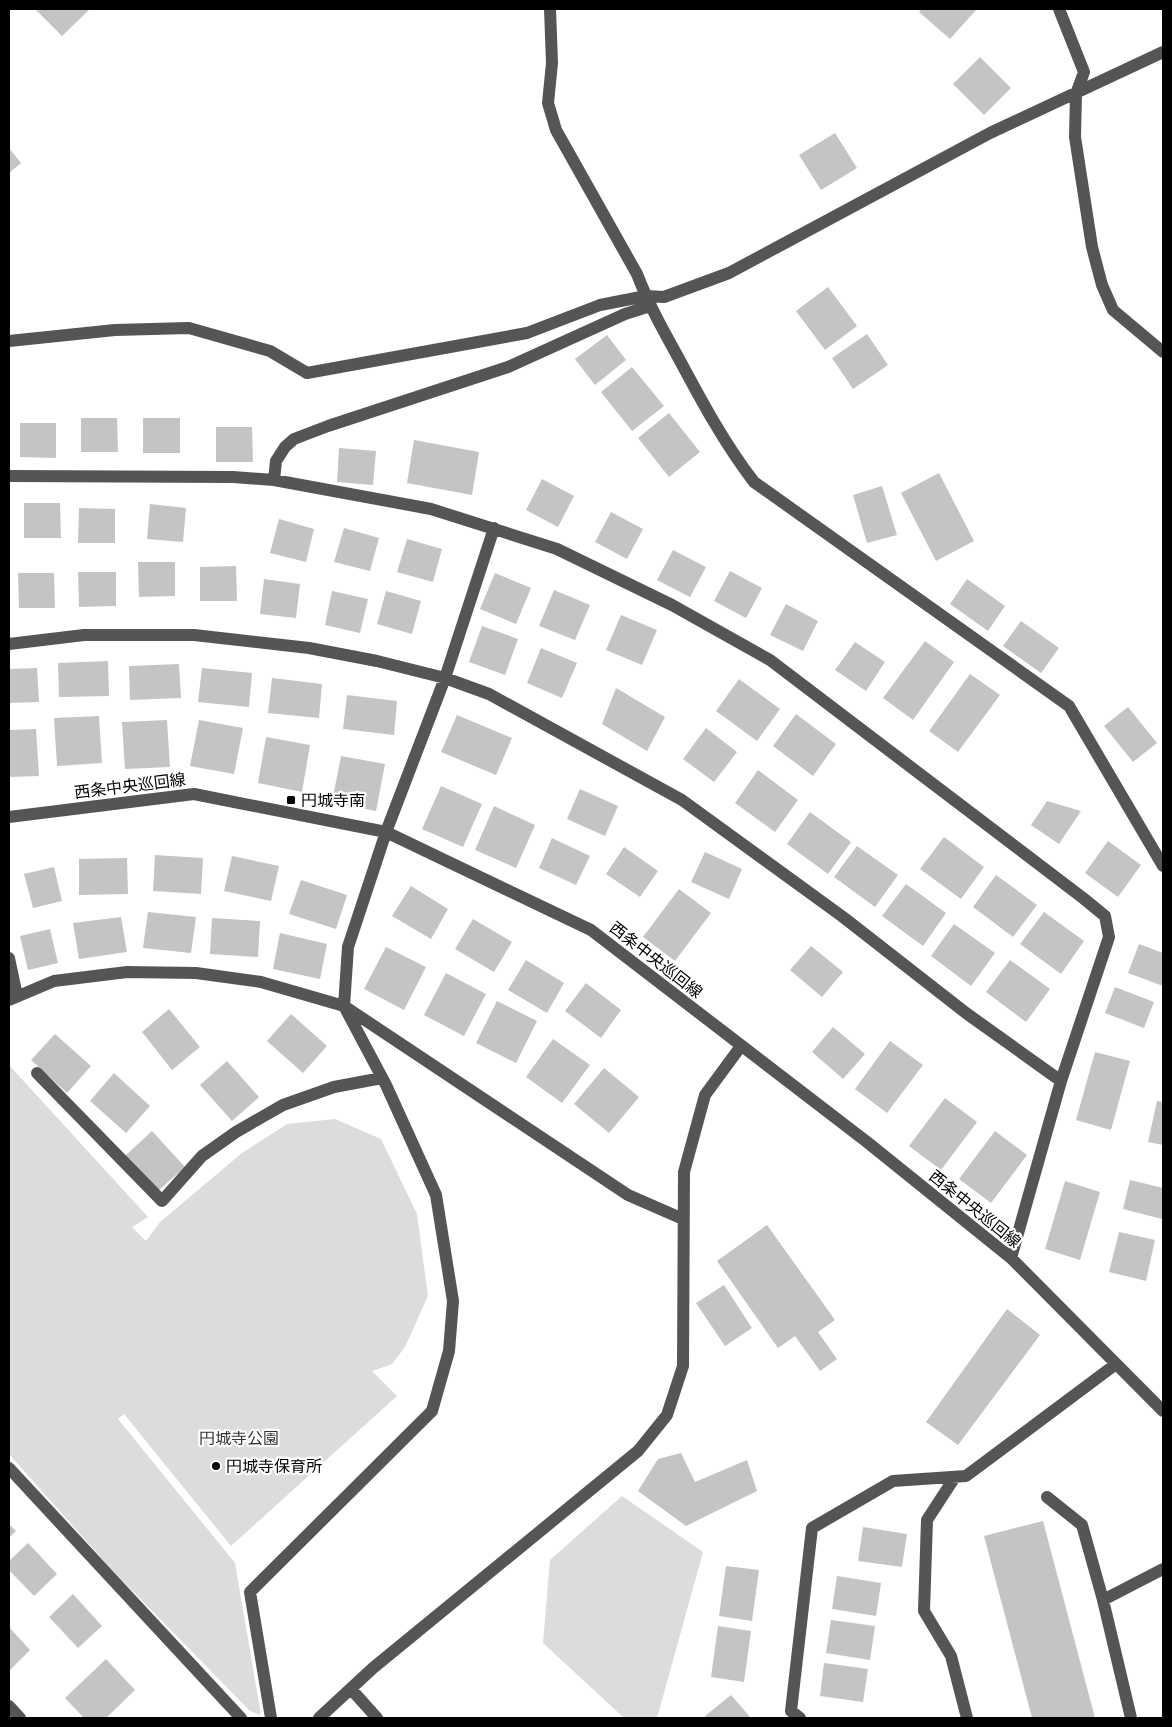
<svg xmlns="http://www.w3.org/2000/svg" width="1172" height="1727" font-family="'Fira Sans Condensed','Noto Sans JP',sans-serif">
	<rect width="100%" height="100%" fill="#fff"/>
	<path fill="#dcdcdc" d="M 9,1065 L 148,1217 L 132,1227 L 146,1241 L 160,1222 L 242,1153 L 287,1124 L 335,1119 L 381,1139 L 417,1214 L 428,1296 L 405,1347 L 392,1364 L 372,1371 L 397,1396 L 231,1546 L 124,1414 L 118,1419 L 235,1563 L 261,1715 L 250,1711 L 113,1571 L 9,1454 Z
		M 622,1496 L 703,1552 L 657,1718 L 624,1718 L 543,1643 L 550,1560 Z"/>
	<path fill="#c4c4c4" d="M 35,9 L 90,9 L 62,36 Z
		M 922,9 L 977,9 L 950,39 L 919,12 Z
		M 980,57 L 1011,88 L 984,115 L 953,84 Z
		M 835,133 L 857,168 L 821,190 L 799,155 Z
		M 9,148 L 21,163 L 9,173 Z
		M 828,287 L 857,326 L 825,350 L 796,311 Z
		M 867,334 L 888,365 L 853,389 L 832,358 Z
		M 607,335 L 626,360 L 595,385 L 575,359 Z
		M 632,367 L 664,406 L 632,431 L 601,392 Z
		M 669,413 L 700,452 L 669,477 L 638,438 Z
		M 81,418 L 117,418 L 118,452 L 81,452 Z
		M 143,418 L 180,418 L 180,453 L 143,453 Z
		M 20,423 L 56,423 L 56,458 L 20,457 Z
		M 216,427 L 252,427 L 253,462 L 216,462 Z
		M 414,440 L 479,452 L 472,495 L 407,483 Z
		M 339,448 L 376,451 L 373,485 L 337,482 Z
		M 939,473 L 974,541 L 936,561 L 901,493 Z
		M 542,479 L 574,496 L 558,527 L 526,510 Z
		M 882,486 L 897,535 L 867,543 L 853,495 Z
		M 24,503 L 60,503 L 61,538 L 24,538 Z
		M 150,504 L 186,508 L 183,542 L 147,539 Z
		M 79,508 L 115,509 L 115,543 L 78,543 Z
		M 611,512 L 643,529 L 627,559 L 595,542 Z
		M 279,519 L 314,529 L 306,562 L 270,553 Z
		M 344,528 L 379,538 L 370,571 L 334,562 Z
		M 407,539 L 442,549 L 433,582 L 397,572 Z
		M 673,550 L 706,567 L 690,597 L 657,580 Z
		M 138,562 L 175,562 L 175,596 L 139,597 Z
		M 236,566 L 237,601 L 200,601 L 200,567 Z
		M 730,571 L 762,588 L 746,618 L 714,601 Z
		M 78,572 L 116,572 L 116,606 L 79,607 Z
		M 18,573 L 54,573 L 55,608 L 19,608 Z
		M 495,573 L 531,588 L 516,624 L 480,609 Z
		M 264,579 L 300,584 L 296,618 L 260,614 Z
		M 967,579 L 1005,606 L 988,631 L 950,604 Z
		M 554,590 L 590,605 L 575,640 L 539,626 Z
		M 332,591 L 368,599 L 360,633 L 325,625 Z
		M 386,591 L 421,601 L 412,634 L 377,624 Z
		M 786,604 L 818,621 L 803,651 L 770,635 Z
		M 621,615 L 657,630 L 642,665 L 606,650 Z
		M 1021,621 L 1059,648 L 1041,673 L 1003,646 Z
		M 482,626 L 518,639 L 505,675 L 469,662 Z
		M 925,641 L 954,662 L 913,720 L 883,698 Z
		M 855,642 L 885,662 L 866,691 L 835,670 Z
		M 541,648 L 577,663 L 562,698 L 527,683 Z
		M 108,661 L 109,696 L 59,697 L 58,663 Z
		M 179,664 L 181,698 L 130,700 L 129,666 Z
		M 37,668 L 39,702 L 9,703 L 9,669 Z
		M 202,668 L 252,673 L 249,707 L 198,702 Z
		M 970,674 L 1000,695 L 958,752 L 929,731 Z
		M 272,678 L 322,684 L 319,718 L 268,713 Z
		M 739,679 L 780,709 L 757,741 L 716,711 Z
		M 616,688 L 665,717 L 647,751 L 602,724 Z
		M 347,695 L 397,701 L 394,735 L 343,729 Z
		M 1128,707 L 1157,743 L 1133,762 L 1104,726 Z
		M 796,714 L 836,744 L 813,776 L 773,746 Z
		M 457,715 L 512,738 L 496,775 L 441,752 Z
		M 99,716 L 102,763 L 57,766 L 54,718 Z
		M 167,720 L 170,767 L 125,769 L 122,722 Z
		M 199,720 L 243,728 L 234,774 L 190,766 Z
		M 706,728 L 737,752 L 714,782 L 683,759 Z
		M 36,729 L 39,776 L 9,777 L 9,730 Z
		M 266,737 L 310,745 L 302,792 L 258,783 Z
		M 341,756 L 385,764 L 376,811 L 332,802 Z
		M 758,770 L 798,800 L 775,832 L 735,803 Z
		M 441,786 L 482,804 L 463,847 L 422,829 Z
		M 580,789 L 618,806 L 605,836 L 567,819 Z
		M 1047,801 L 1081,811 L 1059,844 L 1031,825 Z
		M 494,806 L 535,825 L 516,868 L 475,850 Z
		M 810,812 L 851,842 L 828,874 L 787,844 Z
		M 944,837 L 984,867 L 961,899 L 920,869 Z
		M 552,838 L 590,856 L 576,885 L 539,868 Z
		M 1108,841 L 1141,865 L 1118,897 L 1085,873 Z
		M 857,846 L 898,875 L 875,907 L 834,877 Z
		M 624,847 L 658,871 L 640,897 L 606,874 Z
		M 705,852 L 742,869 L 729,899 L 691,882 Z
		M 155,855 L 203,858 L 201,894 L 153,891 Z
		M 232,856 L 279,866 L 271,901 L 224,891 Z
		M 127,858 L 128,894 L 79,895 L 79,859 Z
		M 54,867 L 62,901 L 33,908 L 24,874 Z
		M 996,875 L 1037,905 L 1013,937 L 973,907 Z
		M 301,880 L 347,895 L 336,929 L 289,914 Z
		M 906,884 L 946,913 L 923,946 L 882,916 Z
		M 411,886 L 448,909 L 431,939 L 392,916 Z
		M 679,889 L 711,913 L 675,961 L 643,937 Z
		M 148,912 L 196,917 L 191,953 L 143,948 Z
		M 1044,912 L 1084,941 L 1061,974 L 1020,944 Z
		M 121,917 L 127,952 L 79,959 L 73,923 Z
		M 212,918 L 260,921 L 258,957 L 210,954 Z
		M 473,919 L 512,942 L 494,972 L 455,949 Z
		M 954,924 L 995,953 L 971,986 L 931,956 Z
		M 50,929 L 58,963 L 28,970 L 20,936 Z
		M 280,933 L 327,944 L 320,979 L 273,969 Z
		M 1139,944 L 1163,953 L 1163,986 L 1128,973 Z
		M 811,946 L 843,972 L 822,997 L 790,970 Z
		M 386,947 L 426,967 L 404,1010 L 364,989 Z
		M 526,960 L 564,983 L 547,1013 L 508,990 Z
		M 1010,960 L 1050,989 L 1026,1022 L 986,992 Z
		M 446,973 L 486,994 L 464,1036 L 424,1015 Z
		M 586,983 L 621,1010 L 601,1038 L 565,1011 Z
		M 1115,987 L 1154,1002 L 1144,1028 L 1105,1013 Z
		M 497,1001 L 537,1021 L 516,1063 L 476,1043 Z
		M 169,1009 L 200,1047 L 172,1070 L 142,1032 Z
		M 291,1014 L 327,1046 L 303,1073 L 267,1041 Z
		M 833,1027 L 865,1054 L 843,1079 L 812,1052 Z
		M 55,1034 L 91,1066 L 67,1093 L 31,1060 Z
		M 553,1039 L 590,1065 L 562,1103 L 526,1077 Z
		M 890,1041 L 923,1065 L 887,1113 L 855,1089 Z
		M 1095,1052 L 1130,1061 L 1111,1130 L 1076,1120 Z
		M 227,1061 L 259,1097 L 232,1121 L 200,1085 Z
		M 604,1068 L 639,1097 L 609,1133 L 574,1104 Z
		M 114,1073 L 150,1106 L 126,1133 L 90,1101 Z
		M 945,1098 L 977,1122 L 941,1170 L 909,1146 Z
		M 1157,1101 L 1163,1102 L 1163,1145 L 1148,1142 Z
		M 152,1131 L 185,1167 L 158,1191 L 125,1156 Z
		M 995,1131 L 1027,1155 L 991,1203 L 959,1179 Z
		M 1130,1180 L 1163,1188 L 1162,1219 L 1123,1209 Z
		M 1065,1181 L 1100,1192 L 1080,1260 L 1045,1249 Z
		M 767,1225 L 835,1320 L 818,1332 L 837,1359 L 820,1371 L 795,1336 L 778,1348 L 717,1261 Z
		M 1119,1232 L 1155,1240 L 1146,1281 L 1109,1272 Z
		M 724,1285 L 752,1328 L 725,1346 L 696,1303 Z
		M 1007,1309 L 1040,1335 L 958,1445 L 926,1422 Z
		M 681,1453 L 695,1482 L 747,1460 L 757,1491 L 686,1526 L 638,1491 L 658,1459 Z
		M 1043,1521 L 1095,1718 L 1032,1718 L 984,1536 Z
		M 9,1524 L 16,1531 L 9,1538 Z
		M 863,1527 L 907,1534 L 902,1567 L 858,1561 Z
		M 28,1543 L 57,1574 L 34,1596 L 9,1570 L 9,1561 Z
		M 726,1566 L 759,1570 L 752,1621 L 719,1616 Z
		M 837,1576 L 881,1583 L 876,1616 L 832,1609 Z
		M 73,1594 L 102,1626 L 78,1648 L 49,1617 Z
		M 831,1620 L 875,1626 L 870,1660 L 826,1653 Z
		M 718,1626 L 751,1631 L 744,1682 L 711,1677 Z
		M 9,1627 L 30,1650 L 9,1671 Z
		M 106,1659 L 135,1690 L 106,1718 L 84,1718 L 65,1698 Z
		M 824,1663 L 868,1669 L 863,1702 L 820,1696 Z
		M 731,1695 L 751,1718 L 707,1718 L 705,1716 Z"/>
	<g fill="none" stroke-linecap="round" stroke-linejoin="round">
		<path stroke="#555" stroke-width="12" d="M 550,9 L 552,63 L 548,103 L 556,130 L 637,274 C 648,303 663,330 678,357 C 701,400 724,443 754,482 L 1069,706 L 1163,866
			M 1059,9 L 1084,72 L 1076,94 L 1075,137 L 1092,247 L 1102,285 L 1113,310 L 1163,352
			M 9,341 L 115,330 L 189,328 L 270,351 L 307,373 L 527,333 L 600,305 L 646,296 L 664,297 L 729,273 L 990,133 L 1163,52
			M 9,476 L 233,477 L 274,480 L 431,509 L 557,549 L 672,605 L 770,660 L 1083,898 L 1105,916 L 1109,937 L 1061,1081 L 1011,1258
			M 274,480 L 276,461 L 285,447 L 294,439 L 328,426 L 508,367 L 625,314 L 650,306
			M 9,644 L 84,635 L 194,635 L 309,648 L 377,661 L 445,678 L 489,694 L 682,800 L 843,917 L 966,1013 L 1061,1081
			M 9,817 L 194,794 L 386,832 L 591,930 L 867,1142 L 1011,1258 L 1163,1411
			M 9,958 L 17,996
			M 9,1000 L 54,981 L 127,972 L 196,973 L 261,982 L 344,1006 L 628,1195 L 683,1219
			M 37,1073 L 162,1201 L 202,1156 L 236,1132 L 283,1105 L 334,1087 L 382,1078
			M 9,1468 L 241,1718
			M 955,1477 L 927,1520 L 924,1611 L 951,1656 L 967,1718
			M 1047,1497 L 1082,1525 L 1103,1600 L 1131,1718
			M 1103,1600 L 1163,1569
			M 351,1689 L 377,1718
			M 9,1706 L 20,1718
			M 271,1718 L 250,1592 L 432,1411 L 449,1351 L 453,1301 L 436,1195 L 386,1085 L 344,1006 L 348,947 L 386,832 L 445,678 L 494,528
			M 319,1718 L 373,1668 L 638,1451 L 667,1415 L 683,1366 L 684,1172 L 705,1095 L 741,1046
			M 800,1718 L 791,1711 L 812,1528 L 893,1481 L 966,1476 L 1116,1364"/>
	</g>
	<g fill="#000" stroke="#fff" stroke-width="2">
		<rect x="286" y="795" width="10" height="10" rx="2.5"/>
		<circle cx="216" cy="1466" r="5"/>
	</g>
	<g text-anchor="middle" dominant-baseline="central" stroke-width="4.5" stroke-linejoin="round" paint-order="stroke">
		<g font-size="16" fill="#000" stroke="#fff">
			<text transform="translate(130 786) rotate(-7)">西条中央巡回線</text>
			<text transform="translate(656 960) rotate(38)">西条中央巡回線</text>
			<text transform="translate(975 1209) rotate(39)">西条中央巡回線</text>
		</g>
		<g font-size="16" fill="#000" stroke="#fff" text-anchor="start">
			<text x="301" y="800">円城寺南</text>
			<text x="226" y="1466">円城寺保育所</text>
		</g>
		<g font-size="16" fill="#333" stroke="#fff">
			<text x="239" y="1438">円城寺公園</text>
		</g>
	</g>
	<rect width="1172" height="1727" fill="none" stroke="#000000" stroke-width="20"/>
</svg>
